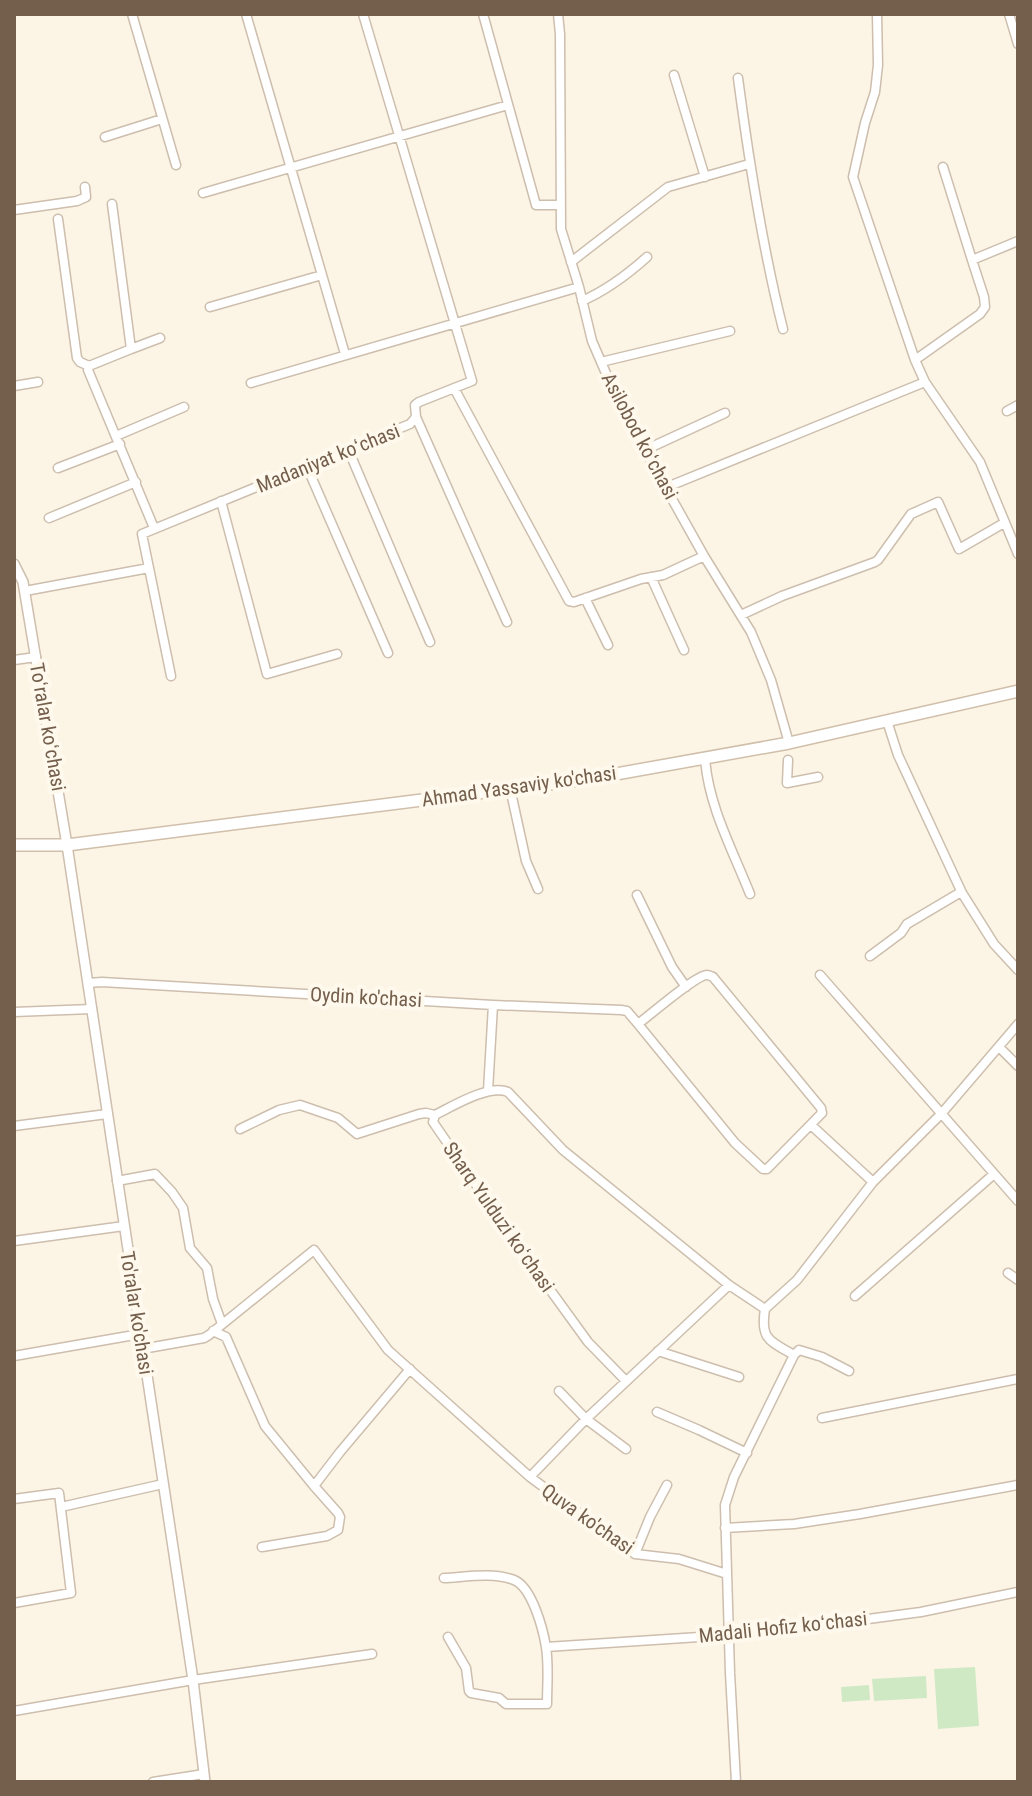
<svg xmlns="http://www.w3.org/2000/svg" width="1032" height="1796" font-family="'Roboto Condensed',sans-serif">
	<rect width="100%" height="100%" fill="#fcf5e6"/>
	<path fill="#d0e9c5" d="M 975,1667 L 979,1726 L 938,1729 L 934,1669 Z
		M 926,1676 L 927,1698 L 874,1701 L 872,1679 Z
		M 869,1685 L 870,1700 L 842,1702 L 841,1687 Z"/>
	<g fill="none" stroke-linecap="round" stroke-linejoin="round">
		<defs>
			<path id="minor" d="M 132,14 L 176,165
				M 246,14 L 345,354
				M 483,14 L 536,205 L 560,205
				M 558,14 L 560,34 L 561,229 L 579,287 L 592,341 L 621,408 L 704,556 L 751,632 L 771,680 L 789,743
				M 1009,14 L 1018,44
				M 674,75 L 705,177
				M 738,78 C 749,162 762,246 783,329
				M 105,137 L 162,119
				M 943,167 L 972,260
				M 203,193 L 508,105
				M 112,204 L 131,349 L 89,366 L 88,370 L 154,528
				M 14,210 L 77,201 L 86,197 L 85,187
				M 58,219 L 77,358 L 80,362 L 89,366
				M 571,262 L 668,187 L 749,164
				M 582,301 C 607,290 627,275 647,257
				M 210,307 L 322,275
				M 131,349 L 160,338
				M 915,360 L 980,314 L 985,307 L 984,297 L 972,260 L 1018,241
				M 601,362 L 730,331
				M 925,382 L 980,462 L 1018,554
				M 251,383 L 579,287
				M 14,386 L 38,382
				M 454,388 L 569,601 L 574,602 L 641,579 L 663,575 L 704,556
				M 1007,411 L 1018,405
				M 416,417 L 507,622
				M 116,436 L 184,407
				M 348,449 L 430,642
				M 645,450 L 725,413
				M 307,467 L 388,653
				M 58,468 L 120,444
				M 667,487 L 925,382 L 915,360 L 853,177 L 865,123 L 875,92 L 878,65 L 877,14
				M 221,501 L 267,674 L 337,654
				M 49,518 L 136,482
				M 149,568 L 171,676
				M 651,577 L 684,650
				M 25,591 L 149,568 L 142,534 L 410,424 L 416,417 L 415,405 L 419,402 L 472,381 L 363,14
				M 585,598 L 608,645
				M 741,615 L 782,596 L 875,562 L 878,560 L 911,514 L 938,502 L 959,549 L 1004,523
				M 14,660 L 36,657
				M 887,721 L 898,755 L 962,893 L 994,944 L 1018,970
				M 705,758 C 708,805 733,851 750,894
				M 788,760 L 787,783 L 818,777
				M 510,788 L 526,861 L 538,889
				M 637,895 L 672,967 L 686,987
				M 870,956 L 901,933 L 907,924 L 961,892
				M 820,975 L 1018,1201
				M 88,983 L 102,982 L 493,1005 L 621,1010 L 627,1011 L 638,1024 L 735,1143 L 763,1169 L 767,1169 L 822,1113 L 821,1108 L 713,977 C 711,976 709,975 707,975 C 696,975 650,1015 638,1024
				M 14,1012 L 92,1009
				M 999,1047 L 1018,1066
				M 488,1091 L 493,1005
				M 811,1125 L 873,1182
				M 14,1126 L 107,1114
				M 240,1129 L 279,1110 L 300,1105 L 338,1118 L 357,1134 L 419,1114 L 426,1113 L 435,1115
				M 117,1181 L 155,1174 L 172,1192 L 183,1208 L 190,1248 L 207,1268 L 213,1299 L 222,1324
				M 14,1241 L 124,1226
				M 1008,1273 L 1018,1280
				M 855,1296 L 994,1174
				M 213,1331 L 226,1337 L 265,1426 L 314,1486 L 340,1452 L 410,1369
				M 142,1349 L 204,1338 L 209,1335 L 314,1250 L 388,1350 L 530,1477 L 635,1554 L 679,1559 L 727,1574
				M 658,1351 L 739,1377
				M 794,1355 C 770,1341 760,1340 765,1309 L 797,1280 L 873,1182 L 942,1113 L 1018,1024
				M 794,1355 L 799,1350 L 822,1357 L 849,1371
				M 14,1356 L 140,1334
				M 626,1381 L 588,1342 L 514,1240 L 433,1122 L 435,1115 C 453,1106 489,1084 508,1092 L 563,1150 L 729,1285
				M 559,1391 L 586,1419 L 626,1449
				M 657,1412 L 699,1430 L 747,1453
				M 822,1418 L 1018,1379
				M 530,1477 L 586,1419 L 729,1285 L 765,1309
				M 14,1499 L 59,1493 L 71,1593 L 14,1603
				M 61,1507 L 163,1484
				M 725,1528 L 794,1524 L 860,1514 L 1018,1485
				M 262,1547 L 327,1536 L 338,1530 L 340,1517 L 338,1513 L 314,1486
				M 635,1554 L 650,1517 L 667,1485
				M 444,1578 C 466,1577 493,1572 514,1580 C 532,1587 543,1629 546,1647 C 549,1666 547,1686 547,1704 L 506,1704 L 499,1698 L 471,1693 L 469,1691 L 466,1668 L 448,1637
				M 546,1647 L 730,1635 L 853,1621 L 921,1612 L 1018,1592
				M 14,1711 L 193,1680 L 372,1654
				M 153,1782 L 204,1774
				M 736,1782 L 730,1673 L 725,1505 L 734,1477 L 794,1355"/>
			<path id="tertiary" d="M 14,564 L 23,582 L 67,845 L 193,1680 L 205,1782"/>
			<path id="secondary" d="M 14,845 L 67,845 L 588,779 L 789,743 L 1018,691"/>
		</defs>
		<use href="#minor" stroke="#cdbead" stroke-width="11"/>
		<use href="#tertiary" stroke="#cdbead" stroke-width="12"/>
		<use href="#secondary" stroke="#d0bfaa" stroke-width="14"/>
		<use href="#minor" stroke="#fff" stroke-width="8"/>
		<use href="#tertiary" stroke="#fff" stroke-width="9"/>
		<use href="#secondary" stroke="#fff" stroke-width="11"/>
	</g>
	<g text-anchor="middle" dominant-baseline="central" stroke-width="8" stroke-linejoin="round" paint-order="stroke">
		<g font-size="20" fill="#745e4c" stroke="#fef9ec">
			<text transform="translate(640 436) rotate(62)">Asilobod koʻchasi</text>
			<text transform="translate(328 458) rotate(-22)">Madaniyat koʻchasi</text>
			<text transform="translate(48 727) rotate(80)">Toʻralar koʻchasi</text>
			<text transform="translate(519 786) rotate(-8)">Ahmad Yassaviy ko'chasi</text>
			<text transform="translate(366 997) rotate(3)">Oydin ko'chasi</text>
			<text transform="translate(499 1217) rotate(55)">Sharq Yulduzi koʻchasi</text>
			<text transform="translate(137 1313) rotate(81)">To'ralar ko'chasi</text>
			<text transform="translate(588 1519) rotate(35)">Quva ko'chasi</text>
			<text transform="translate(783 1627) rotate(-6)">Madali Hofiz koʻchasi</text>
		</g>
	</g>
	<rect width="1032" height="1796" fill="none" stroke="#745e4c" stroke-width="32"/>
</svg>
